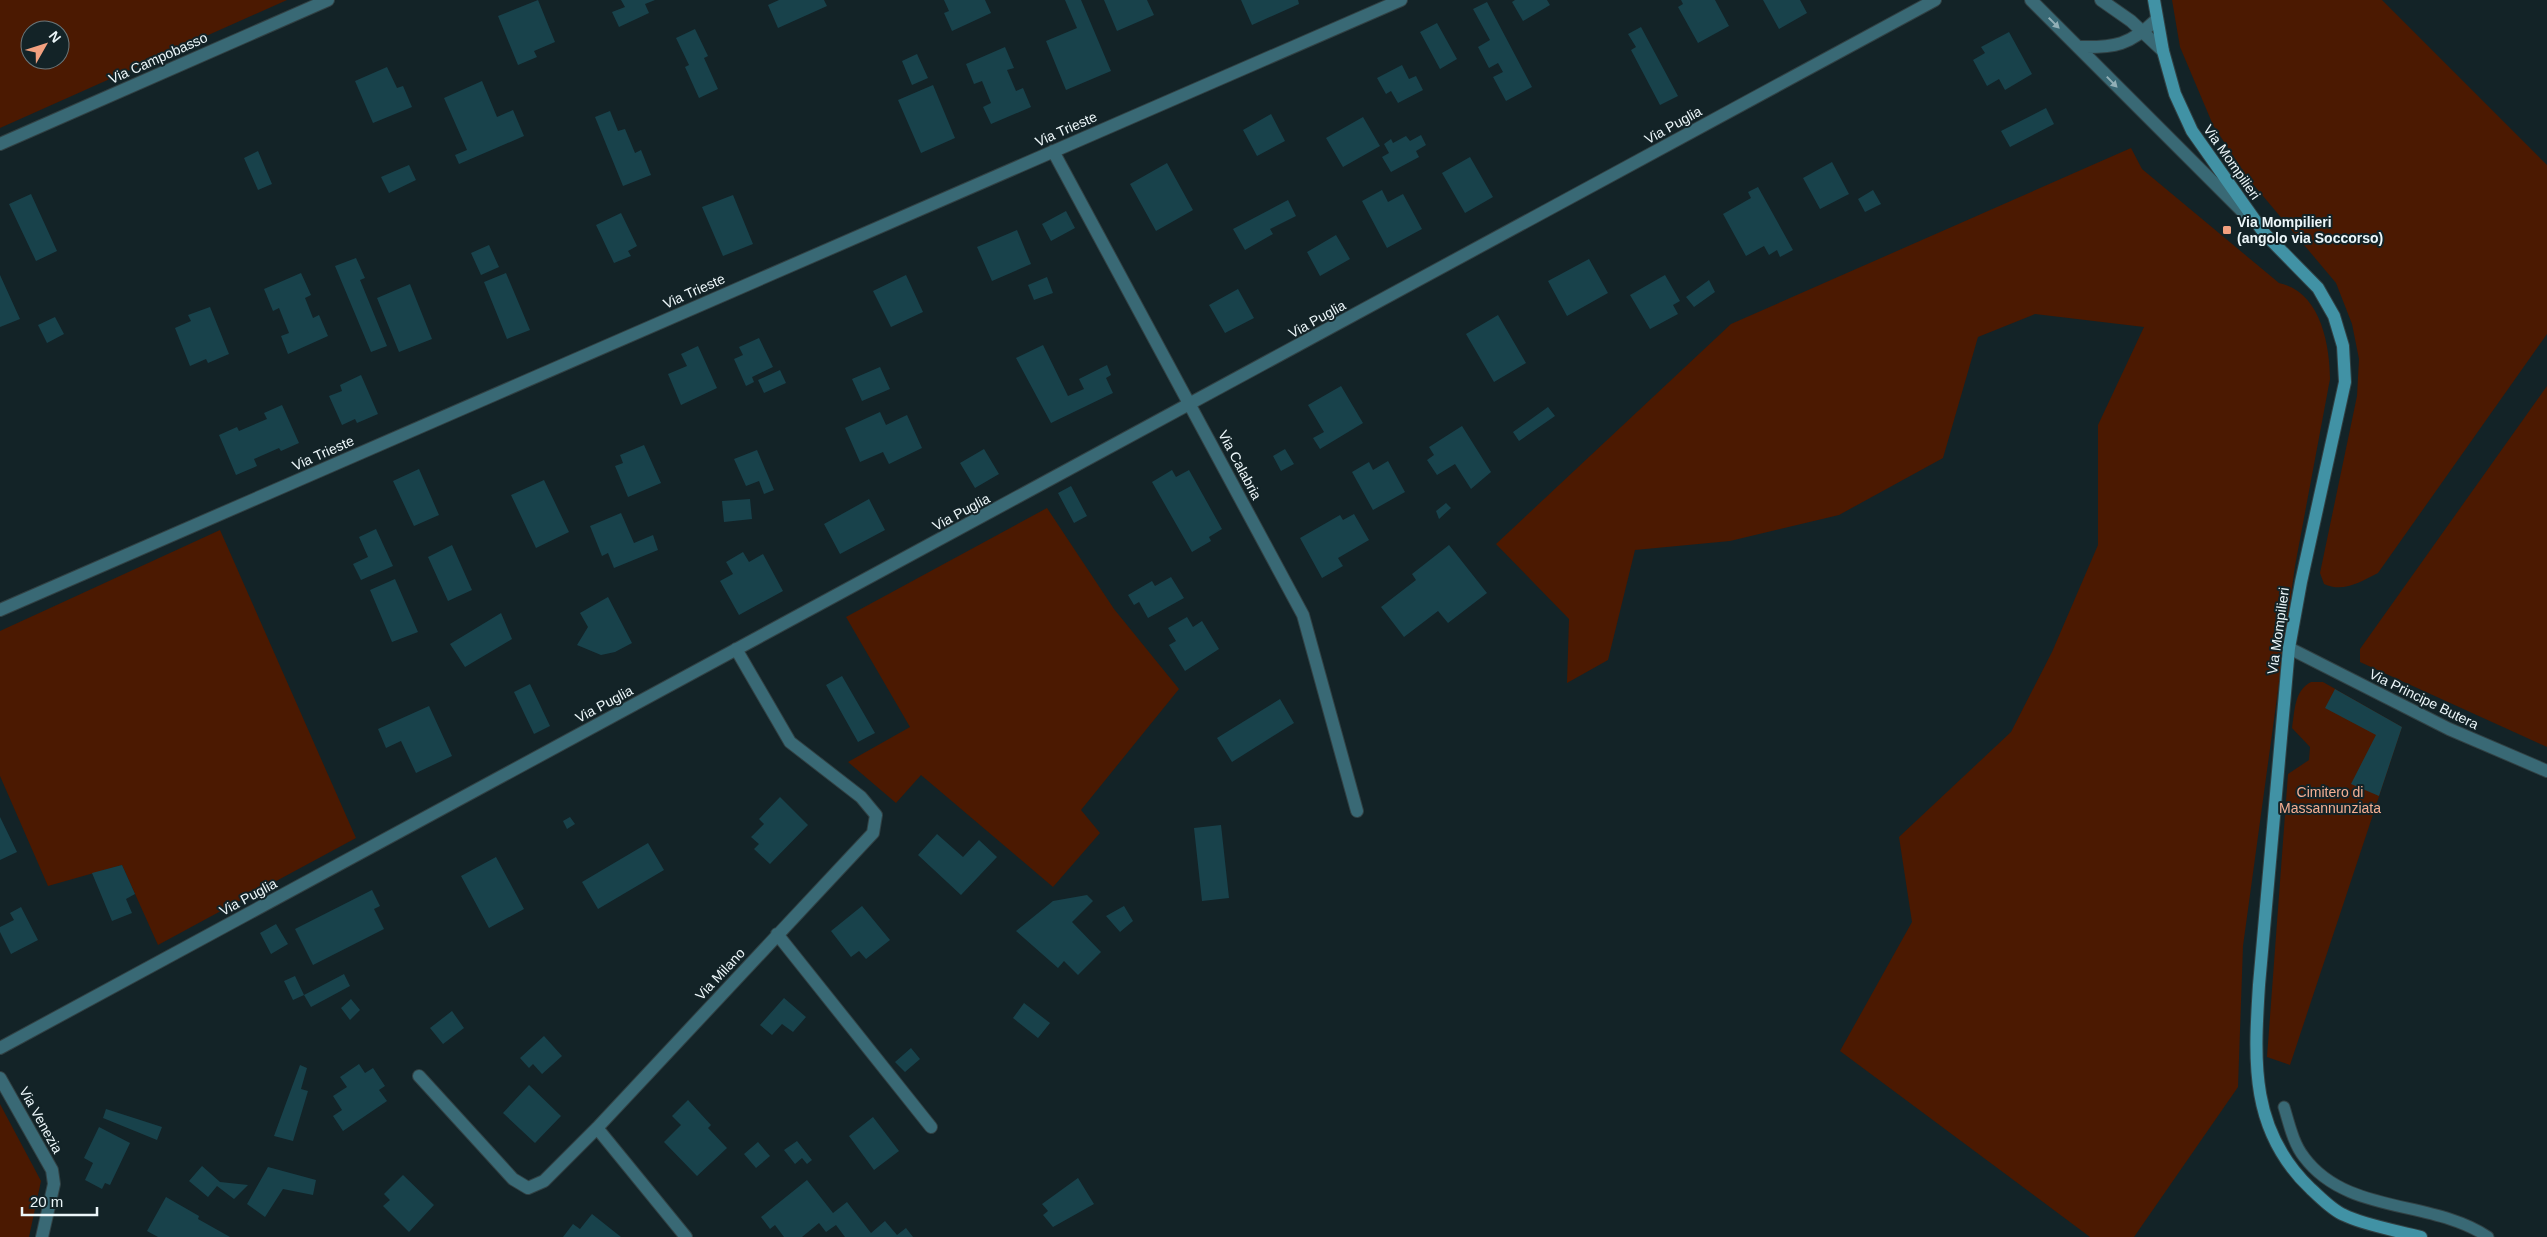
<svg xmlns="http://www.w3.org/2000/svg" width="2547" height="1237" font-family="Arial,sans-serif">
	<rect width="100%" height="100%" fill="#132327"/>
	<path fill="#4b1901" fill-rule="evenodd" d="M 0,0 L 287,0 L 0,128 ZM 30,30 L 60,30 L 60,60 L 30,60 Z
		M 2172,0 L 2382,0 L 2547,165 L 2547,334 L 2378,573 C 2360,582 2343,593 2324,584 L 2320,573 L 2357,396 L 2359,359 L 2352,324 L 2336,283 L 2247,177 L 2213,125 L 2180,47 Z
		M 2131,148 L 2142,169 L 2279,283 C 2320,291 2330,344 2330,379 L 2295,566 L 2243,946 L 2238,1087 L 2134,1237 L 2090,1237 L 1840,1051 L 1912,922 L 1899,837 L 2011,732 L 2052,652 L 2098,545 L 2098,425 L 2144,327 L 2035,314 L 1978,337 L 1943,458 L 1839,515 L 1730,541 L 1635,550 L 1608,660 L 1567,683 L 1569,619 L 1496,544 L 1731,324 Z
		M 2547,386 L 2547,747 L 2360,662 L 2360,649 Z
		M 1047,508 L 1114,609 L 1179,689 L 1081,810 L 1100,833 L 1053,887 L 921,775 L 896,803 L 848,762 L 910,727 L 846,617 Z
		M 220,530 L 356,838 L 158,945 L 122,865 L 48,886 L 0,776 L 0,631 Z
		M 2311,682 L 2323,682 L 2402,727 L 2290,1065 L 2267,1057 L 2288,774 L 2309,760 L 2310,747 L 2292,728 C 2295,710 2294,691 2311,682 Z
		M 0,1104 L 41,1181 L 29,1237 L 0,1237 Z"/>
	<path fill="#18424b" d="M 538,0 L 555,42 L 534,51 L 537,57 L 518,65 L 498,16 Z
		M 621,0 L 655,0 L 645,4 L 649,13 L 619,27 L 612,12 L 625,7 Z
		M 779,0 L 824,0 L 827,6 L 778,28 L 768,5 Z
		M 944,0 L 985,0 L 991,13 L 952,31 L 944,13 L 949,11 Z
		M 1065,0 L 1081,0 L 1111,71 L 1066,90 L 1046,41 L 1077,28 Z
		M 1104,0 L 1147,0 L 1154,15 L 1117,31 Z
		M 1241,0 L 1298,0 L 1299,4 L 1252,25 Z
		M 1515,0 L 1547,0 L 1550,5 L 1523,21 L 1512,2 Z
		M 1681,0 L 1715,0 L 1729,26 L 1698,43 L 1678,7 L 1683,4 Z
		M 1763,0 L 1800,0 L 1807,13 L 1779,29 Z
		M 1487,2 L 1532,87 L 1506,101 L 1493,77 L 1503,72 L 1498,63 L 1489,68 L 1478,47 L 1490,40 L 1473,9 Z
		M 1437,23 L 1457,59 L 1440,69 L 1420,32 Z
		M 1641,27 L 1678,96 L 1660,105 L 1631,50 L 1636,47 L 1628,34 Z
		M 695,29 L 708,56 L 704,58 L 718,89 L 699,98 L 685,67 L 689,65 L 676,38 Z
		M 2009,32 L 2032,74 L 2005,90 L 1999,79 L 1987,86 L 1973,60 L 1985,53 L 1981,47 Z
		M 1005,47 L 1014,68 L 1007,70 L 1016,91 L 1023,88 L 1031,107 L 991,124 L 983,107 L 991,103 L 982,81 L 974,84 L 966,64 Z
		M 917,54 L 928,78 L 912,85 L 902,61 Z
		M 1402,65 L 1409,79 L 1416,76 L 1423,90 L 1398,103 L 1391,91 L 1386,94 L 1377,78 Z
		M 387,67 L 397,88 L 403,86 L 412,107 L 373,123 L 355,81 Z
		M 482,81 L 497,117 L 513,110 L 524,136 L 459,164 L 455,155 L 467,150 L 444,98 Z
		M 933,85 L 955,138 L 921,153 L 898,100 Z
		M 2046,108 L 2054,124 L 2010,147 L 2001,131 Z
		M 610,111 L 618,131 L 625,129 L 635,153 L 641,150 L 651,175 L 623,186 L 595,117 Z
		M 1271,114 L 1285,141 L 1257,156 L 1243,130 Z
		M 1363,117 L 1380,146 L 1343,167 L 1326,138 Z
		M 1421,135 L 1426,145 L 1416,151 L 1419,157 L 1391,172 L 1382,157 L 1389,153 L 1384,144 L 1391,139 L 1393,143 L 1406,136 L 1410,141 Z
		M 258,151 L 272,184 L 258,190 L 244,158 Z
		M 1470,157 L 1493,197 L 1465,213 L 1442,173 Z
		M 1832,162 L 1849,194 L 1820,209 L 1803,178 Z
		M 1167,163 L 1193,210 L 1156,231 L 1130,184 Z
		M 409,165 L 416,180 L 389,193 L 381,177 Z
		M 1758,187 L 1793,250 L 1780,257 L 1777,250 L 1769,255 L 1764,246 L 1746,256 L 1723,214 L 1751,198 L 1748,192 Z
		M 1382,190 L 1388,202 L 1403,194 L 1422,229 L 1387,248 L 1362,201 Z
		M 1873,190 L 1881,204 L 1865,212 L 1858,199 Z
		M 31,194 L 57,251 L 36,261 L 9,204 Z
		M 733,195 L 753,244 L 723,256 L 702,207 Z
		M 1288,200 L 1296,216 L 1270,229 L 1273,234 L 1245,250 L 1233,229 Z
		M 1066,211 L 1075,228 L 1051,241 L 1042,224 Z
		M 621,213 L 637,246 L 628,251 L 631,256 L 614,263 L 596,225 Z
		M 1017,230 L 1031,264 L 992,281 L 977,247 Z
		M 1336,235 L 1350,259 L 1320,276 L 1307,252 Z
		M 489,245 L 499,267 L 481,275 L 471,253 Z
		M 356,258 L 365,278 L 360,280 L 387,346 L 371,352 L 335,266 Z
		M 1589,259 L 1608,293 L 1567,316 L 1548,281 Z
		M 301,273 L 311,295 L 305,298 L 313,318 L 319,315 L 328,336 L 288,354 L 281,336 L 289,333 L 279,308 L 273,311 L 264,289 Z
		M 506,273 L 530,330 L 507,339 L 484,282 Z
		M 0,275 L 20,319 L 0,327 Z
		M 906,275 L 923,312 L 891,327 L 873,291 Z
		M 1665,275 L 1680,301 L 1673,305 L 1678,314 L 1650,329 L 1630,295 Z
		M 1047,277 L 1053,293 L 1034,300 L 1028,285 Z
		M 1709,280 L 1715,292 L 1694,307 L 1686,297 Z
		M 410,284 L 432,339 L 399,352 L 377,298 Z
		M 1238,289 L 1254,318 L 1225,333 L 1209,305 Z
		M 210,307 L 229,354 L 208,363 L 206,359 L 190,366 L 175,328 L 191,321 L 188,315 Z
		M 1498,315 L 1526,363 L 1494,382 L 1466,334 Z
		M 55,317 L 64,334 L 47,343 L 38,325 Z
		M 759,338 L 773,367 L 752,377 L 754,382 L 746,386 L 734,359 L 743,355 L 739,347 Z
		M 1043,345 L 1068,396 L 1084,389 L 1079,379 L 1107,365 L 1111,375 L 1106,378 L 1113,393 L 1051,423 L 1016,358 Z
		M 698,346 L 717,388 L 681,405 L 668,374 L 687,366 L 681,354 Z
		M 880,367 L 890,389 L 862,401 L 852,379 Z
		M 780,370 L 786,383 L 764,393 L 758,380 Z
		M 361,375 L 378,414 L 357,423 L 355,419 L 342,425 L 329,396 L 342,391 L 340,385 Z
		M 1341,386 L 1363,423 L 1320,449 L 1313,438 L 1324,432 L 1308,405 Z
		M 282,405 L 299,443 L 281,451 L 279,448 L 254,459 L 257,466 L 236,475 L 219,435 L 237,427 L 239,431 L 267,419 L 264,413 Z
		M 1548,407 L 1555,416 L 1519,441 L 1513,432 Z
		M 880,412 L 886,425 L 907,415 L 922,448 L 889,464 L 883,452 L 860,462 L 845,428 Z
		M 1462,426 L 1491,472 L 1471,489 L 1455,464 L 1437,475 L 1427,460 L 1434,455 L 1429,447 Z
		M 644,445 L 661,483 L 628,497 L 615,466 L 623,463 L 620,455 Z
		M 984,449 L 999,474 L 975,488 L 960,463 Z
		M 1285,449 L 1294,464 L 1281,471 L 1273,456 Z
		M 757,450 L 774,490 L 764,494 L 759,481 L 746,486 L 734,459 Z
		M 1388,461 L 1405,492 L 1373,510 L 1352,472 L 1369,462 L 1373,470 Z
		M 419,469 L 439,515 L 414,526 L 393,481 Z
		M 1172,470 L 1176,477 L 1189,470 L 1222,529 L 1209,537 L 1211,541 L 1192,552 L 1152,482 Z
		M 544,480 L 569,532 L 536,548 L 511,495 Z
		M 1071,486 L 1087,516 L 1074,523 L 1058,493 Z
		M 750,499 L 752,519 L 724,522 L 722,501 Z
		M 869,499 L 885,530 L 840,554 L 824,524 Z
		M 1446,503 L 1451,508 L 1439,519 L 1436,511 Z
		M 621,513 L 634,543 L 653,535 L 658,550 L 614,568 L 608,553 L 602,556 L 590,526 Z
		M 1354,514 L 1369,540 L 1338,558 L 1343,566 L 1322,578 L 1300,538 L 1340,515 L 1343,520 Z
		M 376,529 L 393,566 L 361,580 L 353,564 L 368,557 L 359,537 Z
		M 452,545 L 472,590 L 448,601 L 428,557 Z
		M 1449,545 L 1487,593 L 1448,623 L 1438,611 L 1404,637 L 1381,607 L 1416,580 L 1412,574 Z
		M 743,552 L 749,562 L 763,554 L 783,591 L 739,615 L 720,581 L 733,574 L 726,562 Z
		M 1171,577 L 1184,598 L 1148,618 L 1139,602 L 1134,605 L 1128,595 L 1152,581 L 1155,586 Z
		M 395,579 L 418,632 L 392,642 L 370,590 Z
		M 608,597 L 632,643 L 615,652 L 601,655 L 577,645 L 588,627 L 580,613 Z
		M 501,613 L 512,639 L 465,667 L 450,644 Z
		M 1187,617 L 1193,627 L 1202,621 L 1219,649 L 1185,671 L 1169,645 L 1176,641 L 1168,628 Z
		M 842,676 L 875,733 L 858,742 L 826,685 Z
		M 530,684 L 550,726 L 534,734 L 514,692 Z
		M 2335,689 L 2402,727 L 2379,796 L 2351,784 L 2376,735 L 2325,708 Z
		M 1280,699 L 1294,723 L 1232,762 L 1217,738 Z
		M 429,706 L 452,756 L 416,773 L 401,741 L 386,748 L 378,729 Z
		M 780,797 L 808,825 L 770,864 L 754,849 L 759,844 L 751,837 L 764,824 L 759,819 Z
		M 0,817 L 17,852 L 0,860 Z
		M 570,817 L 575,824 L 567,829 L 563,821 Z
		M 1221,825 L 1229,898 L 1202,901 L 1194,828 Z
		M 937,834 L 963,857 L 979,840 L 997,857 L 961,895 L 918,855 Z
		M 648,843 L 664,870 L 598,909 L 582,882 Z
		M 496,857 L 524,909 L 489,928 L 461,876 Z
		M 122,865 L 135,894 L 126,899 L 132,913 L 112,921 L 92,873 Z
		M 372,890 L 380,906 L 374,909 L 384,929 L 313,965 L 295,929 Z
		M 1087,895 L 1093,901 L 1072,922 L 1101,952 L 1078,975 L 1064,961 L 1058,968 L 1016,931 L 1053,901 Z
		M 862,906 L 890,940 L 866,959 L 859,951 L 851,957 L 831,931 Z
		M 1124,906 L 1133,921 L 1120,932 L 1106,916 Z
		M 21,907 L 38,940 L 11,954 L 0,932 L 0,927 L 14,920 L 10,913 Z
		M 276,924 L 288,944 L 271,954 L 260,933 Z
		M 344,974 L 350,986 L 311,1007 L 304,995 L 293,1000 L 284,981 L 295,976 L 304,995 Z
		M 784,998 L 806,1017 L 793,1032 L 782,1024 L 772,1035 L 760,1025 Z
		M 351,999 L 360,1010 L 350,1020 L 341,1008 Z
		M 1024,1003 L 1050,1023 L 1038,1038 L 1013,1018 Z
		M 452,1011 L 464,1028 L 443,1044 L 430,1028 Z
		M 544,1036 L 562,1056 L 542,1074 L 533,1064 L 529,1068 L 520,1058 Z
		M 911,1048 L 920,1059 L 905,1072 L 895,1062 Z
		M 359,1064 L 365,1073 L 373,1068 L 385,1086 L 379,1090 L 387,1101 L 343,1131 L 333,1116 L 342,1110 L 333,1096 L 347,1087 L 340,1077 Z
		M 300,1065 L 307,1068 L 301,1089 L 308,1091 L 293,1141 L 274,1136 Z
		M 529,1085 L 561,1116 L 535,1143 L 503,1113 Z
		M 688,1100 L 711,1125 L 708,1128 L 727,1148 L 697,1176 L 664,1142 L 681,1125 L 672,1116 Z
		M 106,1109 L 162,1127 L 157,1140 L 103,1118 Z
		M 873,1117 L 899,1151 L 874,1170 L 849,1136 Z
		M 99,1127 L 130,1143 L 110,1185 L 105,1183 L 102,1189 L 85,1180 L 93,1163 L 84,1158 Z
		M 797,1141 L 812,1160 L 807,1164 L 802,1158 L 795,1164 L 784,1150 Z
		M 758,1142 L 770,1156 L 756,1168 L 744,1154 Z
		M 202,1166 L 220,1182 L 248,1185 L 234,1199 L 217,1186 L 208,1197 L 189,1181 Z
		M 268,1167 L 316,1180 L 313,1195 L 283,1189 L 265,1217 L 247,1204 Z
		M 403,1175 L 434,1205 L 409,1232 L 383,1206 L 390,1200 L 384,1194 Z
		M 1078,1178 L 1094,1204 L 1053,1227 L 1043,1215 L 1048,1211 L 1042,1204 Z
		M 807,1180 L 833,1213 L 847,1202 L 871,1233 L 885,1221 L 897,1235 L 906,1228 L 913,1237 L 845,1237 L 836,1225 L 826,1232 L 819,1223 L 802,1237 L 784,1237 L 775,1225 L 770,1229 L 761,1217 Z
		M 166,1197 L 199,1216 L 198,1219 L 230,1237 L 158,1237 L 147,1231 Z
		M 592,1214 L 621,1237 L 563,1237 L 573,1224 L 580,1229 Z"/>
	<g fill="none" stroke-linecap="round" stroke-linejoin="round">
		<defs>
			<path id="lane" d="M 2284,1107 C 2289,1123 2293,1143 2304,1157 C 2347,1215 2432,1199 2488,1237"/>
			<path id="street" d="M 2031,0 L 2252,221
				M 2101,0 L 2131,21 L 2163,51
				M 2078,47 C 2115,48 2130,45 2157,19
				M 0,144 L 328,0
				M 1053,151 L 1303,615 L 1357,811
				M 0,610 L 1401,0
				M 2289,648 L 2449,729 L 2547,771
				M 777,934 L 931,1127
				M 0,1048 L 1935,0
				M 419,1076 L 513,1179 L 528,1188 L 544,1181 L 597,1128 L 873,833 L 876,815 L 861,797 L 790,742 L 736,649
				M 0,1078 L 52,1170 L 54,1184 L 42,1237
				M 597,1128 L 686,1237"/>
			<path id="secondary" d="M 2154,0 L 2163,51 L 2175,94 L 2192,131 L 2264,233 L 2318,288 L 2334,316 L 2343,346 L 2345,382 L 2301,582 L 2289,648 L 2259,985 C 2254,1063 2250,1131 2311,1189 C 2321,1198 2332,1210 2344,1215 C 2364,1225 2399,1231 2421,1237"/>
		</defs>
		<use href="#lane" stroke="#314144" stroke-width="13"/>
		<use href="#street" stroke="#314144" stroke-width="14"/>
		<use href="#secondary" stroke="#314144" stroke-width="14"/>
		<use href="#lane" stroke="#396975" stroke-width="11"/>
		<use href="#street" stroke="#396975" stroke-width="12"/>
		<use href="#secondary" stroke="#4192a5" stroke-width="12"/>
	</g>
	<defs><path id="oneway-solid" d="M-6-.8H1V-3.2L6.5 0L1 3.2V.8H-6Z" transform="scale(1.25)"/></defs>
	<g fill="#92b0b7">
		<use href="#oneway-solid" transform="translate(2054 23) rotate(45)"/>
		<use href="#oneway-solid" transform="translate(2112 82) rotate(46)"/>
	</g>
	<rect fill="#f2a07f" stroke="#132327" stroke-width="2" x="2222" y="225" width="10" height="10" rx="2.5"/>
	<g text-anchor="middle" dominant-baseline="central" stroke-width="4" stroke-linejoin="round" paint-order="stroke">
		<g font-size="14" fill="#ecf6f9" stroke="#132327">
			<text transform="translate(158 58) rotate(-24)">Via Campobasso</text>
			<text transform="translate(1673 125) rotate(-29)">Via Puglia</text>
			<text transform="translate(1066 129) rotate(-24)">Via Trieste</text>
			<text transform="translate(2232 162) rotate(55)">Via Mompilieri</text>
			<text transform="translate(694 291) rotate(-24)">Via Trieste</text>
			<text transform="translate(1317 319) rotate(-29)">Via Puglia</text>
			<text transform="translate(323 453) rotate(-24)">Via Trieste</text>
			<text transform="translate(1240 465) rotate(62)">Via Calabria</text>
			<text transform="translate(961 512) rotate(-28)">Via Puglia</text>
			<text transform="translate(2278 631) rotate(-82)">Via Mompilieri</text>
			<text transform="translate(2424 699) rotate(26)">Via Principe Butera</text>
			<text transform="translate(604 704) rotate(-28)">Via Puglia</text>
			<text transform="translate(248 897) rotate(-28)">Via Puglia</text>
			<text transform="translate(720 974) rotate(-47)">Via Milano</text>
			<text transform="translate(41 1120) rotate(61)">Via Venezia</text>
		</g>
		<g font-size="14" font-weight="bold" fill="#ecf6f9" stroke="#132327" text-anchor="start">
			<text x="2237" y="222">Via Mompilieri<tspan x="2237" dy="16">(angolo via Soccorso)</tspan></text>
		</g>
		<g font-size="14" fill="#f5af93" stroke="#132327">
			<text x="2330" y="792">Cimitero di<tspan x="2330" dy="16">Massannunziata</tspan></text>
		</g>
	</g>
	<g transform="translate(45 45) rotate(51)"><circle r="24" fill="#132327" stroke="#6a777b"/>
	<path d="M0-4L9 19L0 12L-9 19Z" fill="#f2a07f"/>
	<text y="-8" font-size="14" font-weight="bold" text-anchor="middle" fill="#ecf6f9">N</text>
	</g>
	<path d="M22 1207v8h75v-8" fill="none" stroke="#ecf6f9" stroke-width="2.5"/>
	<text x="30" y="1207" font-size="15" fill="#ecf6f9" stroke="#132327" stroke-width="4" paint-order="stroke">20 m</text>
</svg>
